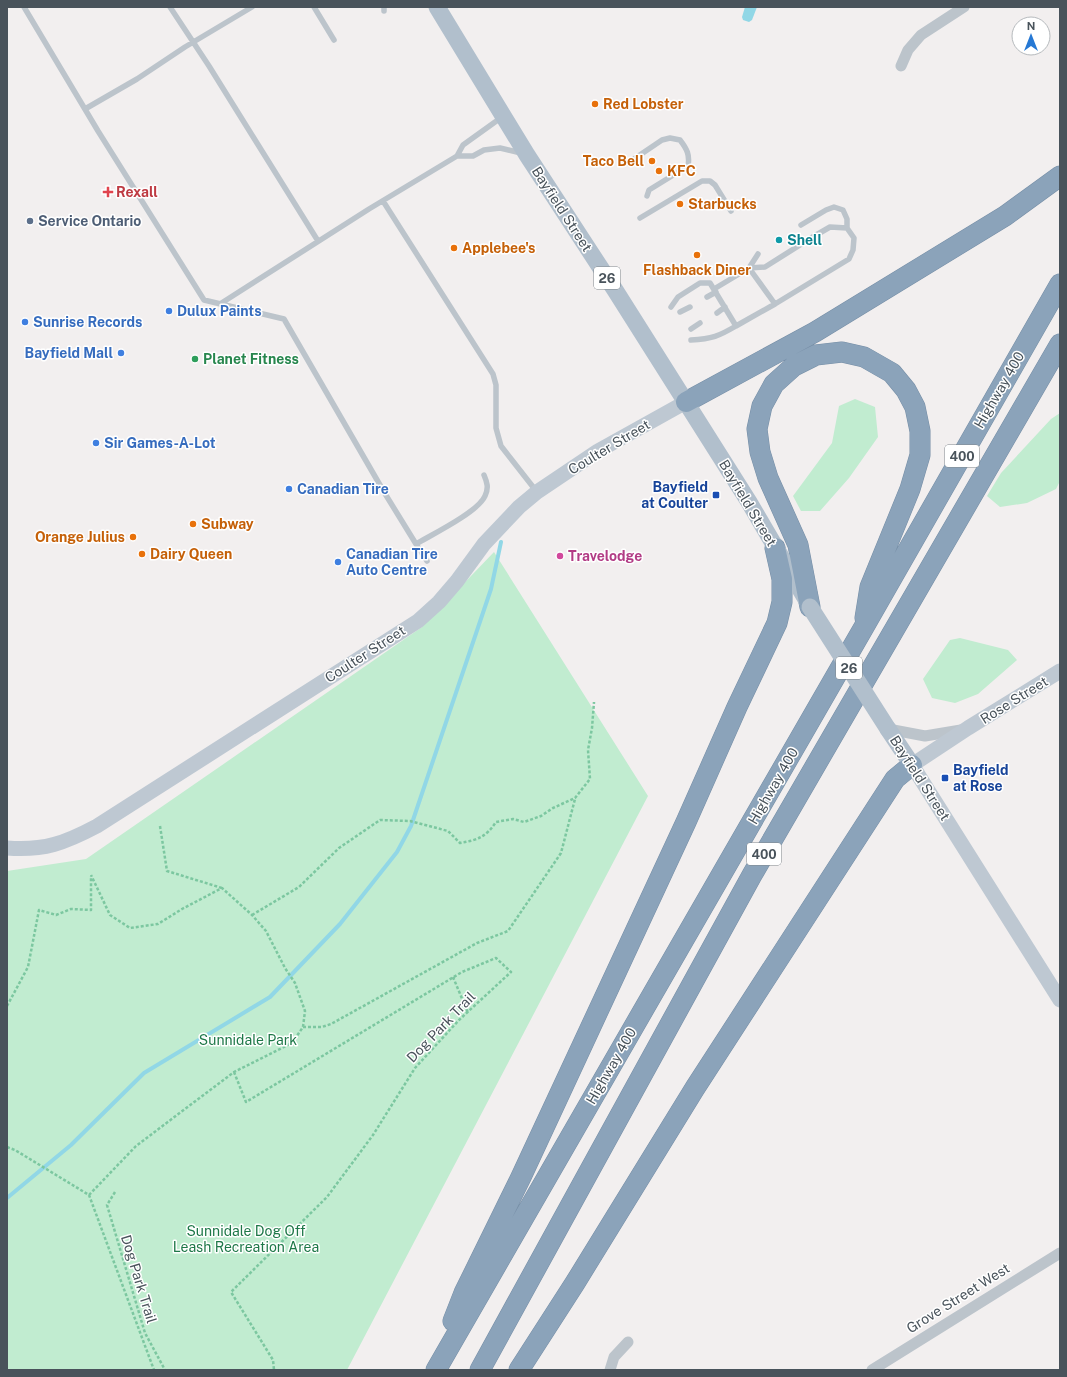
<svg xmlns="http://www.w3.org/2000/svg" width="1067" height="1377" font-family="'Public Sans',sans-serif">
	<rect width="100%" height="100%" fill="#f2efef"/>
	<path fill="#c1ecd0" d="M 855,399 L 875,407 L 878,437 L 849,478 L 820,511 L 801,511 L 793,496 L 832,443 L 839,406 Z
		M 1060,413 L 1060,481 L 1056,489 L 1027,503 L 1000,507 L 987,496 L 1001,473 L 1051,419 Z
		M 494,552 L 648,796 L 347,1370 L 7,1370 L 7,871 L 86,859 L 422,627 Z
		M 960,638 L 1008,650 L 1017,660 L 978,694 L 955,703 L 932,698 L 923,679 L 950,640 Z"/>
	<path fill="#91d7e6" d="M 745,7 L 757,7 L 752,20 L 749,22 L 743,20 L 742,17 Z"/>
	<g fill="none" stroke-linecap="round" stroke-linejoin="round">
		<path stroke="#91d7e6" stroke-width="4" d="M 7,1198 L 71,1145 L 144,1073 L 270,997 L 340,924 L 397,852 L 411,826 L 491,589 L 501,542"/>
		<defs>
			<path id="highway" d="M 686,402 L 815,332 L 1005,216 L 1060,176
				M 810,607 L 798,545 L 768,478 L 760,452 L 757,429 L 762,406 L 774,384 L 794,366 L 816,355 L 842,352 L 864,357 L 892,373 L 906,390 L 915,407 L 920,431 L 920,455 L 910,489 L 870,587 L 865,618
				M 453,1321 L 464,1293 L 521,1177 L 686,822 L 737,707 L 777,623 L 782,602 L 782,579 L 775,548
				M 436,1370 L 864,627 L 1060,284
				M 480,1370 L 752,875 L 1060,344
				M 519,1370 L 575,1283 L 695,1088 L 895,779 L 912,765"/>
		</defs>
		<use href="#highway" stroke="#768ea6" stroke-width="21"/>
		<path stroke="#7cc7a0" stroke-width="2.5" stroke-dasharray="3 2" stroke-linecap="butt" d="M 160,826 L 167,871 L 222,888
			M 252,915 L 299,887 L 339,848 L 380,820 L 410,821 L 448,831 L 460,843 C 478,840 486,837 496,822 L 513,819 L 524,822 L 541,816 L 553,808 L 575,798 L 590,779 L 588,750 L 592,728 L 594,702
			M 453,977 L 468,1013
			M 7,1006 L 28,967 L 39,910 L 56,915 L 71,909 L 91,910 L 91,876
			M 303,1027 L 322,1027 L 331,1024 L 477,943 L 508,931 L 561,853 L 575,799
			M 234,1072 L 246,1102 L 462,972 L 496,958 L 511,972 L 459,1020 L 415,1068 L 373,1135 L 327,1197 L 231,1292 L 273,1360 L 274,1370
			M 7,1147 L 15,1150 L 89,1195 L 154,1370
			M 115,1192 L 107,1205 L 145,1333 L 165,1370
			M 89,1195 L 136,1146 L 234,1072 L 292,1043 L 303,1027 L 305,1011 L 295,983 L 285,968 L 266,931 L 252,915 L 222,888 L 182,909 L 158,924 L 130,928 L 110,915 L 91,875"/>
		<path stroke="#bcc4cb" stroke-width="5.5" d="M 24,7 L 98,131 L 204,300 L 284,319 L 384,492 L 416,544 C 433,534 478,512 485,496 C 489,488 487,482 484,475
			M 170,7 L 209,66 L 318,241
			M 314,7 L 334,40
			M 384,11 L 384,7
			M 85,109 L 137,79 L 185,47 L 252,7
			M 457,156 L 473,156 L 484,150 L 500,148 L 521,153
			M 623,163 L 628,163 L 662,140 L 670,138 L 680,140 C 687,149 690,155 688,166 L 649,190 L 647,196
			M 383,201 L 493,374 L 496,385 L 496,428 L 501,446 L 537,492
			M 640,218 L 702,181 L 710,181 L 715,185 L 731,211
			M 801,225 L 826,210 L 834,207 L 843,210 L 847,219 L 847,228
			M 749,268 L 765,267 L 811,238 L 830,227 L 847,228 L 854,238 L 853,250 L 849,259 L 775,304
			M 749,268 L 758,254
			M 714,289 L 749,268 L 775,304 L 736,326
			M 707,297 L 716,292
			M 220,304 L 369,209 L 457,156 L 463,145 L 502,117
			M 671,307 L 678,297 L 700,283 L 710,283 L 736,326 C 719,336 712,339 691,340
			M 680,312 L 690,307
			M 717,313 L 725,307
			M 691,329 L 700,323
			M 416,544 L 427,561"/>
		<path stroke="#bcc4cb" stroke-width="11" d="M 901,66 L 908,50 L 921,35 L 964,7
			M 888,729 L 925,736 L 961,730
			M 610,1370 L 614,1357 L 628,1342
			M 872,1370 L 1060,1253"/>
		<path stroke="#bec8d2" stroke-width="15" d="M 1060,671 L 968,728 L 912,765 L 1060,1000
			M 7,848 C 44,851 65,843 97,826 L 418,621 L 439,602 L 457,581 L 484,544 L 519,507 L 537,492 L 598,451 L 686,402"/>
		<path stroke="#b1bfcc" stroke-width="17" d="M 437,7 L 527,155 L 615,290 L 749,502 L 807,601
			M 888,729 L 912,765"/>
		<use href="#highway" stroke="#8ba3ba" stroke-width="20"/>
		<path stroke="#b1bfcc" stroke-width="17" d="M 810,607 L 888,729"/>
	</g>
	<g fill="#e8710a" stroke="#fff" stroke-width="1.5">
		<circle cx="595" cy="104" r="4"/>
		<circle cx="652" cy="161" r="4"/>
		<circle cx="659" cy="171" r="4"/>
		<circle cx="680" cy="204" r="4"/>
		<circle cx="454" cy="248" r="4"/>
		<circle cx="697" cy="255" r="4"/>
		<circle cx="193" cy="524" r="4"/>
		<circle cx="133" cy="537" r="4"/>
		<circle cx="142" cy="554" r="4"/>
	</g>
	<path fill="#e0444e" stroke="#fff" stroke-width="1.5" d="M106 186h4v4h4v4h-4v4h-4v-4h-4v-4h4z"/>
	<circle fill="#5c6f8a" stroke="#fff" stroke-width="1.5" cx="30" cy="221" r="4"/>
	<circle fill="#0f9aa8" stroke="#fff" stroke-width="1.5" cx="779" cy="240" r="4"/>
	<g fill="#3f7fe0" stroke="#fff" stroke-width="1.5">
		<circle cx="169" cy="311" r="4"/>
		<circle cx="25" cy="322" r="4"/>
		<circle cx="121" cy="353" r="4"/>
		<circle cx="96" cy="443" r="4"/>
		<circle cx="289" cy="489" r="4"/>
		<circle cx="338" cy="562" r="4"/>
	</g>
	<circle fill="#2e9e5b" stroke="#fff" stroke-width="1.5" cx="195" cy="359" r="4"/>
	<g fill="#1a4fb4" stroke="#fff" stroke-width="1.5">
		<rect x="712" y="491" width="8" height="8" rx="2"/>
		<rect x="941" y="774" width="8" height="8" rx="2"/>
	</g>
	<circle fill="#d1479c" stroke="#fff" stroke-width="1.5" cx="560" cy="556" r="4"/>
	<g text-anchor="middle" dominant-baseline="central" stroke-width="3" stroke-linejoin="round" paint-order="stroke">
		<g fill="#fff" stroke="#80878c" stroke-width="1">
			<rect x="594" y="267" width="26" height="22" rx="3"/>
			<rect x="945" y="445" width="34" height="22" rx="3"/>
			<rect x="836" y="657" width="26" height="22" rx="3"/>
			<rect x="747" y="843" width="34" height="22" rx="3"/>
		</g>
		<g font-size="13" font-weight="bold" fill="#49535b">
			<text x="607" y="278">26</text>
			<text x="962" y="456">400</text>
			<text x="849" y="668">26</text>
			<text x="764" y="854">400</text>
		</g>
		<g font-size="14" font-weight="bold" fill="#c56008" stroke="#fff" text-anchor="start">
			<text x="603" y="104">Red Lobster</text>
			<text x="644" y="161" text-anchor="end">Taco Bell</text>
			<text x="667" y="171">KFC</text>
			<text x="688" y="204">Starbucks</text>
			<text x="462" y="248">Applebee's</text>
			<text x="697" y="270" text-anchor="middle">Flashback Diner</text>
			<text x="201" y="524">Subway</text>
			<text x="125" y="537" text-anchor="end">Orange Julius</text>
			<text x="150" y="554">Dairy Queen</text>
		</g>
		<g font-size="14" font-weight="bold" fill="#be3a42" stroke="#fff" text-anchor="start">
			<text x="116" y="192">Rexall</text>
		</g>
		<g font-size="14" fill="#49535b" stroke="#fff">
			<text transform="translate(562 209) rotate(57)">Bayfield Street</text>
			<text transform="translate(999 390) rotate(-60)">Highway 400</text>
			<text transform="translate(609 447) rotate(-31)">Coulter Street</text>
			<text transform="translate(748 503) rotate(59)">Bayfield Street</text>
			<text transform="translate(365 654) rotate(-33)">Coulter Street</text>
			<text transform="translate(1014 700) rotate(-32)">Rose Street</text>
			<text transform="translate(920 778) rotate(57)">Bayfield Street</text>
			<text transform="translate(773 786) rotate(-60)">Highway 400</text>
			<text transform="translate(441 1027) rotate(-46)">Dog Park Trail</text>
			<text transform="translate(611 1066) rotate(-60)">Highway 400</text>
			<text transform="translate(139 1279) rotate(73)">Dog Park Trail</text>
			<text transform="translate(958 1298) rotate(-32)">Grove Street West</text>
		</g>
		<g font-size="14" font-weight="bold" fill="#4e5e75" stroke="#fff" text-anchor="start">
			<text x="38" y="221">Service Ontario</text>
		</g>
		<g font-size="14" font-weight="bold" fill="#0d838f" stroke="#fff" text-anchor="start">
			<text x="787" y="240">Shell</text>
		</g>
		<g font-size="14" font-weight="bold" fill="#366cbe" stroke="#fff" text-anchor="start">
			<text x="177" y="311">Dulux Paints</text>
			<text x="33" y="322">Sunrise Records</text>
			<text x="113" y="353" text-anchor="end">Bayfield Mall</text>
			<text x="104" y="443">Sir Games-A-Lot</text>
			<text x="297" y="489">Canadian Tire</text>
			<text x="346" y="554">Canadian Tire<tspan x="346" dy="16">Auto Centre</tspan></text>
		</g>
		<g font-size="14" font-weight="bold" fill="#27864d" stroke="#fff" text-anchor="start">
			<text x="203" y="359">Planet Fitness</text>
		</g>
		<g font-size="14" font-weight="bold" fill="#164399" stroke="#fff" text-anchor="end">
			<text x="708" y="487">Bayfield<tspan x="708" dy="16">at Coulter</tspan></text>
			<text x="953" y="770" text-anchor="start">Bayfield<tspan x="953" dy="16">at Rose</tspan></text>
		</g>
		<g font-size="14" font-weight="bold" fill="#b23c85" stroke="#fff" text-anchor="start">
			<text x="568" y="556">Travelodge</text>
		</g>
		<g font-size="14" fill="#1e7848" stroke="#fff">
			<text x="248" y="1040">Sunnidale Park</text>
			<text x="246" y="1231">Sunnidale Dog Off<tspan x="246" dy="16">Leash Recreation Area</tspan></text>
		</g>
	</g>
	<rect width="1067" height="1377" fill="none" stroke="#49535b" stroke-width="16"/>
	<g transform="translate(1031 36)"><circle r="19" fill="#ffffff" stroke="#b6babd"/>
	<path d="M0-3L7 15L0 10L-7 15Z" fill="#2678d4"/>
	<text y="-6" font-size="11" font-weight="bold" text-anchor="middle" fill="#49535b">N</text>
	</g>
</svg>
